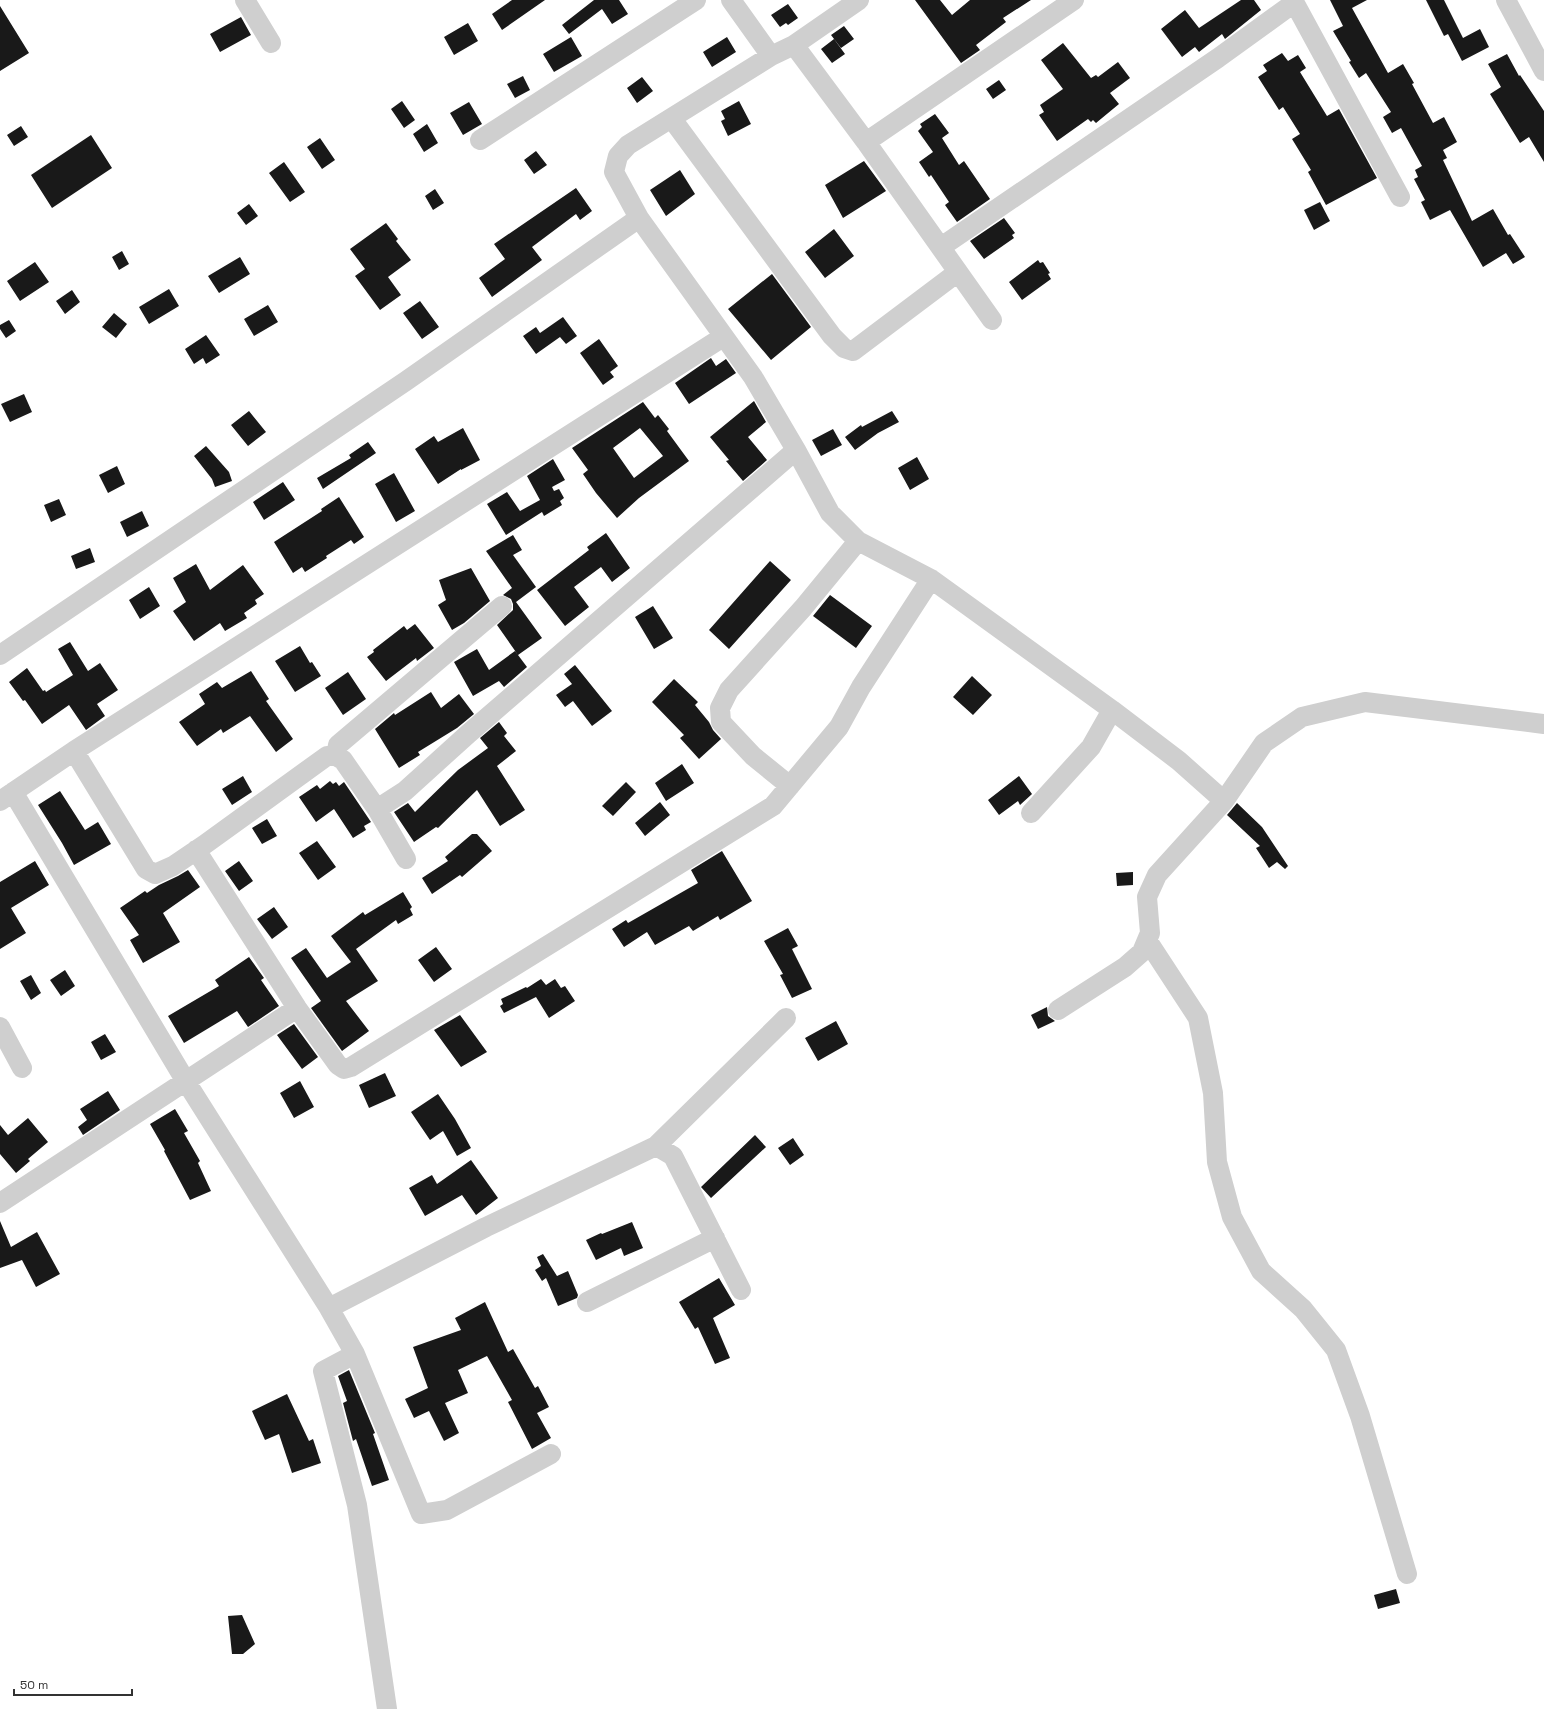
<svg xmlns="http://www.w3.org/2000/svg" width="1544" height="1709" font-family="'Space Grotesk',sans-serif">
	<rect width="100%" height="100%" fill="#fff"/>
	<path fill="#191919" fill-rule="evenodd" d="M 512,0 L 545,0 L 502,30 L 492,14 Z
		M 594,0 L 619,0 L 628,14 L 612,24 L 602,9 L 569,34 L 562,25 Z
		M 915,0 L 940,0 L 952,15 L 970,0 L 1031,0 L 1003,18 L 1006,22 L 976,45 L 980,50 L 961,63 Z
		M 1241,0 L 1254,0 L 1261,10 L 1225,39 L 1222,34 L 1199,52 L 1195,47 L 1182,57 L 1161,29 L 1185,10 L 1199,28 Z
		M 1330,0 L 1367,0 L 1352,8 L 1388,73 L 1403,64 L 1414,83 L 1412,84 L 1433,123 L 1444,117 L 1457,142 L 1443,150 L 1447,158 L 1443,160 L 1472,221 L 1493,209 L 1508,235 L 1510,234 L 1525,257 L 1513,264 L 1506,253 L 1483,267 L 1450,210 L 1430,220 L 1421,202 L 1425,200 L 1414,179 L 1418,177 L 1415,170 L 1422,166 L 1401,128 L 1392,133 L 1383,117 L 1391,112 L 1366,73 L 1359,78 L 1349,62 L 1351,61 L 1333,31 L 1343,26 Z
		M 1426,0 L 1444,0 L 1463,38 L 1480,29 L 1489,47 L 1462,61 L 1448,34 L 1444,36 Z
		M 788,4 L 798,18 L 788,25 L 786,23 L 780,27 L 771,15 Z
		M 0,6 L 29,53 L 0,71 Z
		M 241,17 L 251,35 L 220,52 L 210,34 Z
		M 468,23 L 478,41 L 454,55 L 444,37 Z
		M 844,26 L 854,39 L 841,48 L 831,35 Z
		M 571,37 L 582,56 L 554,72 L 543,54 Z
		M 727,37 L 736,52 L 712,67 L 703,52 Z
		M 834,39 L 845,54 L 832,63 L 821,49 Z
		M 1063,43 L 1091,78 L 1096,75 L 1098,77 L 1118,62 L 1130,78 L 1110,93 L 1119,104 L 1096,123 L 1093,120 L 1091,122 L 1088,119 L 1057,141 L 1039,115 L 1044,112 L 1040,105 L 1063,89 L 1041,60 Z
		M 1282,53 L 1288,61 L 1298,55 L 1306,68 L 1300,72 L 1327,116 L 1339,109 L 1377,178 L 1326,205 L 1308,172 L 1311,170 L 1292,139 L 1300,134 L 1283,107 L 1279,110 L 1258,77 L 1267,71 L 1263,65 Z
		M 1507,54 L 1519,76 L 1520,75 L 1544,111 L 1544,162 L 1529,137 L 1520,143 L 1490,94 L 1501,87 L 1488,64 Z
		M 523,76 L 530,90 L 515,98 L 507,84 Z
		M 642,77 L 653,91 L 637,103 L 627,88 Z
		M 999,80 L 1006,90 L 993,99 L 986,89 Z
		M 402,101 L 415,120 L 404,128 L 391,109 Z
		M 739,101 L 751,124 L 728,136 L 721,121 L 725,119 L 721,111 Z
		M 469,102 L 482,124 L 463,135 L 450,113 Z
		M 935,114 L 949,133 L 942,138 L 959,165 L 964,161 L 990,199 L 957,222 L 945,205 L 949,202 L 931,175 L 929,177 L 919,162 L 933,152 L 918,131 L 922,127 L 920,124 Z
		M 427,124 L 438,143 L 424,152 L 413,134 Z
		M 21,126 L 28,137 L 14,146 L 7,135 Z
		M 91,135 L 112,168 L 52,208 L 31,175 Z
		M 320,138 L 335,160 L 322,169 L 307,147 Z
		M 536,151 L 547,165 L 534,174 L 524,160 Z
		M 864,161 L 886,191 L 843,218 L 825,185 Z
		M 284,162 L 305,192 L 290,202 L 269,173 Z
		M 680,170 L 695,194 L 666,216 L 650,190 Z
		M 576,188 L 592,211 L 580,220 L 576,214 L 532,247 L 542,260 L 492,297 L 479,278 L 505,259 L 494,244 Z
		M 435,189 L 444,203 L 433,210 L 425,196 Z
		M 1320,202 L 1330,221 L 1314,230 L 1304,210 Z
		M 249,204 L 258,216 L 246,225 L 237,213 Z
		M 1004,218 L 1015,233 L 1012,235 L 1014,238 L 984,259 L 970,241 Z
		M 386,223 L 398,239 L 396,241 L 411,260 L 388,277 L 401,295 L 380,310 L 355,276 L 365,269 L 350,249 Z
		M 834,229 L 854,256 L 825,278 L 805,252 Z
		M 122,251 L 129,264 L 119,270 L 112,257 Z
		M 240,257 L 250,274 L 219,293 L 208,276 Z
		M 1038,260 L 1040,263 L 1043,262 L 1050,273 L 1048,274 L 1051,279 L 1022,300 L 1009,282 Z
		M 35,262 L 49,282 L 20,301 L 7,281 Z
		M 772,274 L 811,327 L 771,360 L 728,309 Z
		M 169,289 L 179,306 L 149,324 L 139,307 Z
		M 72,290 L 80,302 L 65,314 L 56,301 Z
		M 420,301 L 439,327 L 422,339 L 403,313 Z
		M 268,305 L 278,322 L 254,336 L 244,319 Z
		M 114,313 L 127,324 L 116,338 L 102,327 Z
		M 563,317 L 577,336 L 566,344 L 560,337 L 536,354 L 523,336 L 536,327 L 540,333 Z
		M 9,320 L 16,331 L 6,338 L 0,329 L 0,325 Z
		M 206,335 L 220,355 L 206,364 L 203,358 L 194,364 L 185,349 Z
		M 599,339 L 618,366 L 610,372 L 614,377 L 603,385 L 580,353 Z
		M 711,358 L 716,366 L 726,359 L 736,373 L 689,404 L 675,383 Z
		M 24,394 L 32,412 L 10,422 L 1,404 Z
		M 754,401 L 766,422 L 748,437 L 767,460 L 743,481 L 726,461 L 729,460 L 710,437 Z
		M 643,402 L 655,418 L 658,415 L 669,429 L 667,431 L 689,461 L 639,498 L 617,518 L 596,493 L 583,474 L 588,470 L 572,448 ZM 640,428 L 663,456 L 634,478 L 613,448 Z
		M 249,411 L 266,432 L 248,446 L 231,425 Z
		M 892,411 L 899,422 L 878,433 L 855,450 L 845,437 L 861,425 L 862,427 Z
		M 463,428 L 480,460 L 461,470 L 461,469 L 438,484 L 415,449 L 434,436 L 438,442 Z
		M 833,429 L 842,445 L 821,456 L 812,440 Z
		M 368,442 L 376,453 L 323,489 L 317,478 L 351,458 L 349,455 Z
		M 206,446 L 229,472 L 232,481 L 215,487 L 212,479 L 194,456 Z
		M 917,457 L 929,479 L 910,490 L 898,468 Z
		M 553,459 L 565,480 L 552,487 L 554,491 L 559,489 L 564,498 L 560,501 L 562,505 L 544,516 L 542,512 L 506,535 L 487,504 L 507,492 L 520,511 L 540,500 L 527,476 Z
		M 117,466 L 125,484 L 108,493 L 99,475 Z
		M 394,473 L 415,511 L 396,522 L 375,484 Z
		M 283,482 L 295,500 L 264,520 L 253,502 Z
		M 339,497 L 364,537 L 354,544 L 351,540 L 326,556 L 327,558 L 305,572 L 302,567 L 293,573 L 274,542 L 322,511 L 321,509 Z
		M 59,499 L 66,515 L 51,522 L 44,505 Z
		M 142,511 L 149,526 L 127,537 L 120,522 Z
		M 606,533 L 630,568 L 612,582 L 601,567 L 574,587 L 589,607 L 565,626 L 537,590 L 589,550 L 587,547 Z
		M 513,535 L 522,550 L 513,555 L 536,587 L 516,602 L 542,638 L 518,655 L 497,625 L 513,610 L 513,604 L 511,599 L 503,595 L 512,588 L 486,551 Z
		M 90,548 L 95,562 L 76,569 L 71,556 Z
		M 770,561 L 791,580 L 729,649 L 709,630 Z
		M 196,564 L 210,590 L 243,565 L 264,594 L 255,600 L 257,604 L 244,613 L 247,618 L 225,631 L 220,623 L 194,641 L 173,611 L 186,602 L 173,578 Z
		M 471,568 L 490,601 L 464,623 L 452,630 L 438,605 L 446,600 L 439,580 Z
		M 149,587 L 160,606 L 140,619 L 129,600 Z
		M 830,595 L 872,626 L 856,648 L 813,616 Z
		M 653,606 L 673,638 L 654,649 L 635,617 Z
		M 415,624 L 434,648 L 417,661 L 416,658 L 386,681 L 367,657 L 374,652 L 373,650 L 404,626 L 407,630 Z
		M 70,642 L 88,671 L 100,663 L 118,690 L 97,704 L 105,716 L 86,730 L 69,705 L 42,724 L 25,700 L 23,701 L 9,682 L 27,668 L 43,691 L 45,690 L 46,692 L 73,675 L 58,649 Z
		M 300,646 L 310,663 L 312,662 L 321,676 L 295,692 L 275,661 Z
		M 477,649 L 489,670 L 515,651 L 527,667 L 504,687 L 499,681 L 473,696 L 454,662 Z
		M 575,665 L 612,711 L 592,726 L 573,701 L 565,707 L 556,695 L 572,684 L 564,674 Z
		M 251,671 L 269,699 L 266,701 L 293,739 L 276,752 L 250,716 L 223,733 L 221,729 L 197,746 L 179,722 L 205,704 L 199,694 L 217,682 L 222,688 Z
		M 348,672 L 366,699 L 343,715 L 325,688 Z
		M 972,676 L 992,695 L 973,715 L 953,697 Z
		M 674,679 L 698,702 L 695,705 L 709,722 L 713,730 L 721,739 L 699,759 L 680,738 L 684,735 L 652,702 Z
		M 431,692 L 441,708 L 459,694 L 474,714 L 457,728 L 418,752 L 420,755 L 399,768 L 375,729 L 394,713 L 395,715 Z
		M 499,722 L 507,733 L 504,736 L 516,751 L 497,766 L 525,810 L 500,826 L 477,790 L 438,828 L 436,827 L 414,842 L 394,812 L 408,803 L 415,812 L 458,770 L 488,748 L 480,738 Z
		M 682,764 L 694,783 L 666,801 L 655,783 Z
		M 243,776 L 252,792 L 232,805 L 222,789 Z
		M 1019,776 L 1032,794 L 1020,805 L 1018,801 L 999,815 L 988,800 Z
		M 330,781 L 333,784 L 336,782 L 339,786 L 344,782 L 371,822 L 364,826 L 366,830 L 353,838 L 334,809 L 316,822 L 299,797 L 317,785 L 320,789 Z
		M 626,782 L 636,792 L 613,816 L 602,806 Z
		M 60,791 L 85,830 L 98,822 L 111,844 L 74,865 L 62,843 L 38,805 Z
		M 660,802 L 670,815 L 645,836 L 635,823 Z
		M 1237,803 L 1262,827 L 1288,866 L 1285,869 L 1277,862 L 1269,868 L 1256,848 L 1260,846 L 1227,815 Z
		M 267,819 L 277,836 L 262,844 L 252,828 Z
		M 472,834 L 477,834 L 492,851 L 462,877 L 460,875 L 432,894 L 422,878 L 448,861 L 445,857 Z
		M 317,841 L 336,867 L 318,880 L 299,853 Z
		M 722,851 L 752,901 L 720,920 L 718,916 L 693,931 L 689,926 L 655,945 L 647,932 L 624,947 L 612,929 L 626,920 L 628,923 L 698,883 L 691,870 Z
		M 35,861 L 49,885 L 11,908 L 26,933 L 0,949 L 0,882 Z
		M 239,861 L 253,881 L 239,891 L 225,871 Z
		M 188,870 L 200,887 L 163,913 L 180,942 L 143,963 L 130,940 L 139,935 L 120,908 L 145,891 L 147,893 L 159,885 L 178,876 Z
		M 1133,872 L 1133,885 L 1117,886 L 1116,873 Z
		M 403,892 L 412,907 L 410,909 L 413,915 L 398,924 L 396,920 L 356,949 L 378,981 L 346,1001 L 369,1031 L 342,1051 L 311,1008 L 321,1001 L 291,958 L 306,948 L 327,978 L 351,962 L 331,936 L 363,912 L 365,915 Z
		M 274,907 L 288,927 L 272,939 L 257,919 Z
		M 788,928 L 798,946 L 792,949 L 812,989 L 792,998 L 780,975 L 783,974 L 764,941 Z
		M 436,947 L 452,969 L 434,982 L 418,960 Z
		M 249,957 L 264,978 L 261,980 L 279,1006 L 248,1027 L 237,1011 L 184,1043 L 168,1016 L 219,986 L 215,980 Z
		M 65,970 L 75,986 L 61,996 L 50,980 Z
		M 31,975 L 41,993 L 31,1000 L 20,981 Z
		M 541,979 L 546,985 L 555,979 L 561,988 L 565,986 L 575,1001 L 549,1018 L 536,997 L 504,1013 L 500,1006 L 503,1004 L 501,999 L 526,987 L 527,988 Z
		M 1047,1007 L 1048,1016 L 1055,1021 L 1038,1029 L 1031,1015 Z
		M 460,1015 L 487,1052 L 461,1067 L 434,1030 Z
		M 836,1021 L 848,1044 L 818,1061 L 805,1038 Z
		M 294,1024 L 318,1057 L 302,1069 L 277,1035 Z
		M 105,1034 L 116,1052 L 101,1060 L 91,1042 Z
		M 385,1073 L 396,1096 L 369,1108 L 359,1085 Z
		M 300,1081 L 314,1107 L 294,1118 L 280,1093 Z
		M 108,1091 L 120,1110 L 83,1135 L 78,1127 L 87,1120 L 80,1109 Z
		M 438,1094 L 455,1119 L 471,1148 L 457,1156 L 443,1131 L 430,1140 L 411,1112 Z
		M 175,1109 L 188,1131 L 184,1133 L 200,1161 L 198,1163 L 211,1191 L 190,1200 L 164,1151 L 165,1150 L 150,1124 Z
		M 28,1118 L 48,1142 L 28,1159 L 30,1161 L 16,1173 L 0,1154 L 0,1125 L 8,1135 Z
		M 755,1135 L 766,1147 L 711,1198 L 701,1187 Z
		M 793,1138 L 804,1155 L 790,1165 L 778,1148 Z
		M 471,1160 L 498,1198 L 476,1215 L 462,1195 L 425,1216 L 409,1188 L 432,1175 L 437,1184 Z
		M 0,1221 L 11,1247 L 37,1232 L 60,1274 L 36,1287 L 22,1260 L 0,1268 Z
		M 632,1222 L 643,1248 L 624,1256 L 621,1248 L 596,1260 L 586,1240 L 601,1233 L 602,1234 Z
		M 543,1254 L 557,1276 L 568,1271 L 578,1295 L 577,1298 L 558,1306 L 546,1278 L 542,1281 L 535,1270 L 541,1266 L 537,1257 Z
		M 719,1278 L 735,1305 L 713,1318 L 730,1358 L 715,1364 L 698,1327 L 695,1329 L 679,1302 Z
		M 485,1302 L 508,1352 L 513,1349 L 535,1388 L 538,1386 L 549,1407 L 537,1413 L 551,1438 L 532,1449 L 508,1402 L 512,1400 L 487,1356 L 458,1370 L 468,1393 L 445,1403 L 459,1433 L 444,1441 L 429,1411 L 414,1418 L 405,1399 L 428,1388 L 413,1347 L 461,1330 L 455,1318 Z
		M 349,1370 L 375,1433 L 373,1434 L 389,1480 L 372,1486 L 356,1439 L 353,1441 L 343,1403 L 347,1401 L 338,1376 Z
		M 287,1394 L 309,1441 L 313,1439 L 321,1463 L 292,1473 L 279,1434 L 265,1440 L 252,1411 Z
		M 1396,1589 L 1400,1603 L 1378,1609 L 1374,1595 Z
		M 242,1615 L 255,1644 L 243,1654 L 232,1654 L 228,1616 Z"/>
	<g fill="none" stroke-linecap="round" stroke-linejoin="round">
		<path stroke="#cfcfcf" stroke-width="20" d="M 245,0 L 271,43
			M 731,0 L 771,56 L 628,145 L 618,156 L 614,172 L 639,218 L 753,377 L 796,450 L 830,513 L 858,541 L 931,579 L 1112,710 L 1179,761 L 1224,801
			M 1293,0 L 1400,197
			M 1506,0 L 1544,71
			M 794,45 L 859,0
			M 771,56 L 794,45 L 866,142 L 992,320
			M 672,119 L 832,336 L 844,348 L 853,351 L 958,272
			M 480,140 L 696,0
			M 866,142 L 1074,0
			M 941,247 L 1218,58 L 1294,3
			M 0,655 L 406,381 L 639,218
			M 74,751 L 146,869 L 155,874 L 173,866 L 204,845 L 327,756 L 336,756 L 343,760 L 377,809 L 406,859
			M 336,756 L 338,745 L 502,606
			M 790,786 L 753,756 L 721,722 L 720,708 L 729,690 L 803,608 L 858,541
			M 13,792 L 185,1080 L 329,1308 L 355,1354 L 421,1514 L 447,1510 L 551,1454
			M 0,801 L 74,751 L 723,337
			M 377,809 L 405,791 L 468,734 L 796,450
			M 1031,813 L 1091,747 L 1112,710
			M 196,850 L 297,1008 L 338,1065 L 344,1069 L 351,1067 L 773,806 L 839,727 L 861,687 L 931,579
			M 1147,940 L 1198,1018 L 1213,1093 L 1217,1162 L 1232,1217 L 1261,1271 L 1303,1309 L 1336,1350 L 1360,1416 L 1407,1574
			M 1058,1010 L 1125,967 L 1142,952 L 1150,933 L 1147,897 L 1157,875 L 1224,801 L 1264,743 L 1302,717 L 1365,702 L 1544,724
			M 0,1027 L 22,1068
			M 656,1146 L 673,1156 L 741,1290
			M 0,1203 L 297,1008
			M 587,1302 L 715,1238
			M 329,1308 L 486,1227 L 656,1146 L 786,1018
			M 355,1354 L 323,1371 L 357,1505 L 387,1709"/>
	</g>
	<path d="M14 1689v6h118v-6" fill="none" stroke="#323232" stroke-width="2"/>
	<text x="20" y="1689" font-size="12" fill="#323232" stroke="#ffffff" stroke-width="3" paint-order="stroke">50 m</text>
</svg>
